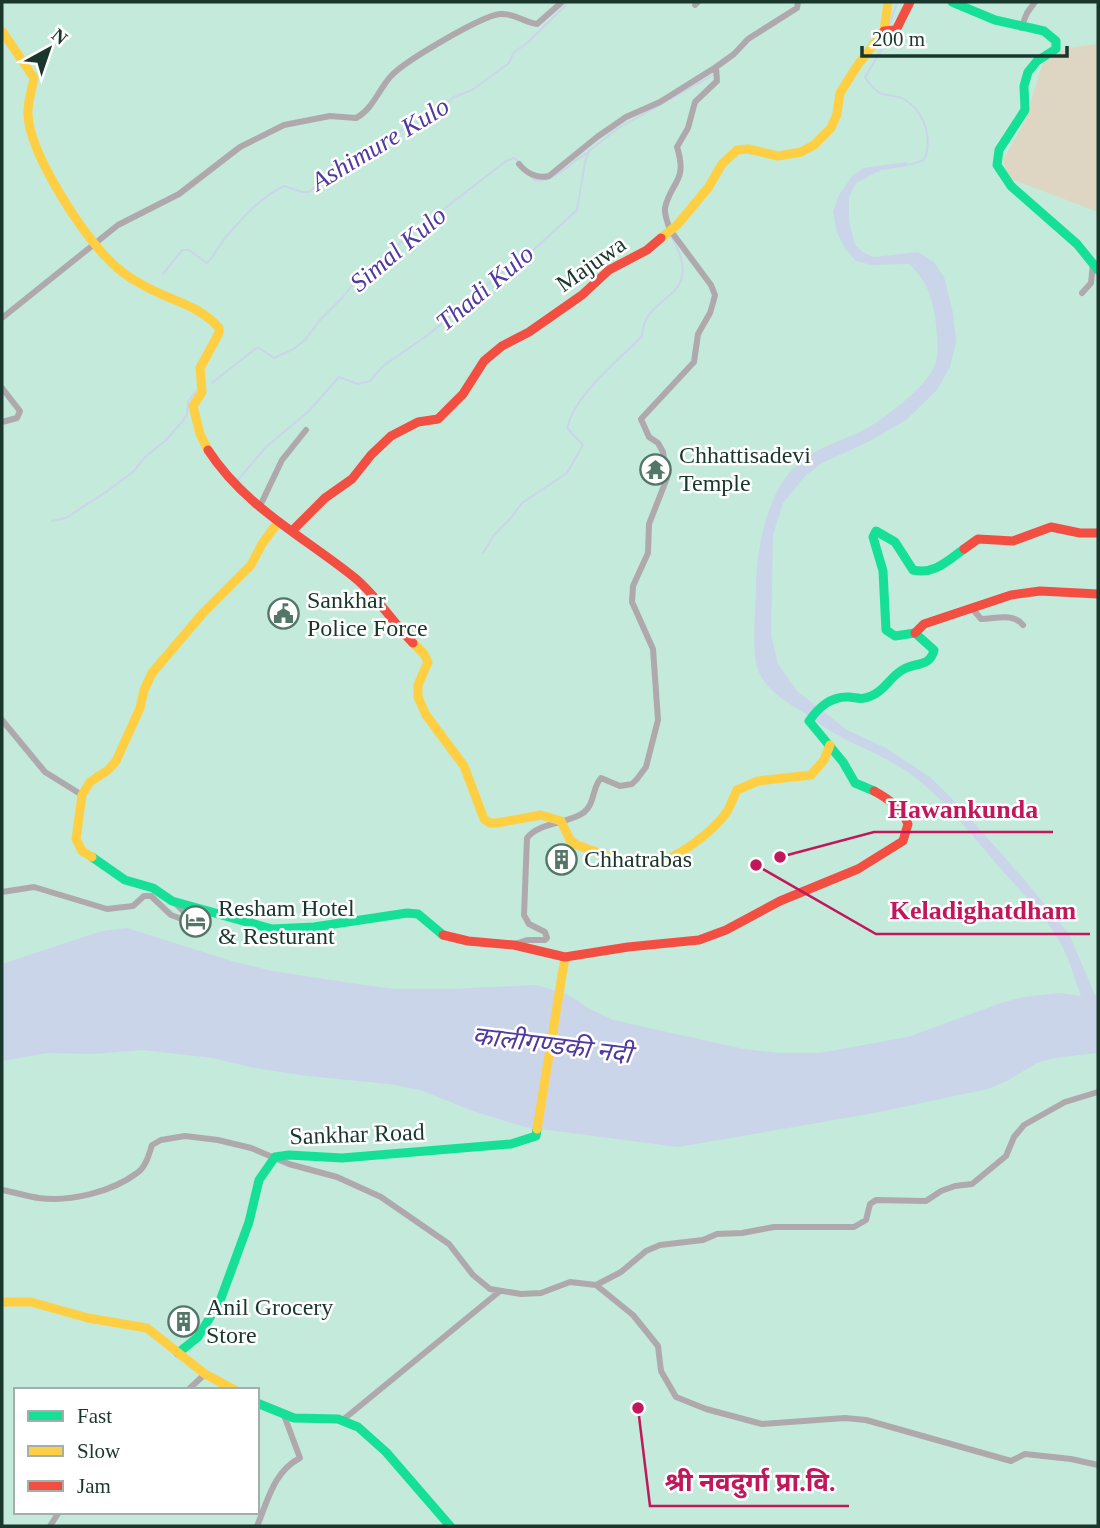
<svg xmlns="http://www.w3.org/2000/svg" width="1100" height="1528" font-family="'Times New Roman','Noto Sans Devanagari',serif">
	<rect width="100%" height="100%" fill="#c3eada"/>
	<path fill="#ded6c2" d="M 1098,44 L 1098,212 L 1009,178 L 1003,160 L 1024,123 L 1043,63 L 1067,48 Z"/>
	<path fill="#cbd5ea" d="M 907,162 L 908,166 L 881,170 L 856,183 L 849,197 L 849,221 L 855,245 L 864,253 L 874,257 L 918,252 L 934,262 L 944,277 L 953,313 L 956,342 L 950,367 L 937,390 L 906,420 L 868,442 L 822,463 L 806,475 L 783,503 L 773,535 L 771,635 L 778,664 L 797,691 L 847,730 L 886,748 L 930,777 L 958,805 L 1022,877 L 1069,934 L 1095,995 L 1098,995 L 1098,1053 L 1054,1058 L 1037,1063 L 1007,1081 L 988,1089 L 869,1114 L 678,1147 L 525,1127 L 473,1111 L 420,1090 L 389,1084 L 308,1076 L 254,1068 L 213,1058 L 142,1050 L 94,1054 L 47,1053 L 2,1061 L 2,964 L 102,931 L 127,928 L 235,962 L 273,971 L 364,985 L 396,989 L 450,989 L 536,985 L 564,993 L 577,1000 L 586,1007 L 613,1020 L 744,1049 L 780,1053 L 819,1053 L 908,1037 L 1001,1003 L 1023,997 L 1059,993 L 1081,996 C 1074,977 1068,954 1057,937 C 1042,912 1019,890 1000,868 C 974,838 948,803 917,779 C 891,758 862,749 834,733 C 823,727 814,719 803,712 C 786,702 766,690 758,670 C 751,652 756,606 756,585 C 757,546 767,491 798,464 C 817,447 842,441 864,430 C 884,419 925,388 934,367 C 940,355 937,337 936,325 C 934,301 927,280 909,264 L 871,265 L 856,261 L 846,250 L 837,233 L 833,212 L 839,195 L 852,176 L 863,168 Z"/>
	<g fill="none" stroke-linecap="round" stroke-linejoin="round">
		<path stroke="#cbd5ea" stroke-width="2" d="M 889,27 L 897,2
			M 886,36 L 884,46 L 865,77 C 883,105 890,89 907,101 C 925,114 933,139 924,160 L 909,165
			M 532,176 L 534,180 C 554,184 571,161 589,152
			M 163,274 L 182,250 L 189,250 L 207,263 C 215,255 219,245 226,237 C 243,217 261,197 284,186 L 302,192 L 309,192 L 332,173 L 407,127 L 425,120 L 454,97 L 472,90 L 509,63 L 514,52 L 526,44 L 569,2
			M 212,383 L 255,349 L 259,348 L 274,358 L 292,350 L 305,340 L 319,321 L 343,297 L 358,278 L 382,257 L 506,161 L 514,158 L 519,162
			M 238,480 L 266,447 L 309,411 L 339,377 L 358,384 L 370,381 L 383,366 L 428,335 L 496,277 L 530,253 L 577,210 L 585,162 L 589,151 L 617,129 L 713,75
			M 52,521 L 66,518 L 109,490 L 134,471 L 145,457 L 165,441 L 182,422 L 187,414 L 188,402 L 196,391
			M 483,553 L 494,535 L 511,518 L 522,503 L 567,473 L 583,445 L 567,428 C 576,393 618,361 642,336 C 643,291 709,302 671,236"/>
		<path stroke="#afa9ad" stroke-width="6" d="M 695,5 L 698,2
			M 1021,28 L 1027,13 L 1035,2
			M 519,164 C 526,173 537,179 549,176 L 597,137 L 626,117 L 660,102 L 716,67
			M 1082,293 L 1091,283 L 1093,264
			M 2,318 L 118,225 L 179,194 L 240,147 L 284,125 L 330,116 L 356,118 C 373,109 379,89 391,76 C 405,61 481,16 500,14 C 515,13 523,22 537,24 L 562,2
			M 2,388 L 20,411 L 17,418 L 2,422
			M 259,508 L 282,460 L 306,430
			M 971,607 L 981,619 C 995,619 1013,612 1023,625
			M 2,720 L 45,772 L 82,795
			M 2,892 L 34,887 L 107,909 L 133,906 L 144,896 L 151,896 L 171,915 L 187,921 L 190,918
			M 174,902 L 190,918
			M 515,944 L 527,940 L 545,940 L 547,938 L 545,932 L 529,924 L 524,915 L 527,838 C 539,822 567,824 583,813 C 595,805 592,787 601,778 L 620,786 L 632,784 L 637,779 L 646,767 L 658,720 L 653,649 L 632,602 L 633,586 L 648,553 L 649,524 L 667,478 L 663,452 L 658,443 L 649,437 L 641,419 L 694,362 L 698,334 L 710,313 L 713,303 L 715,295 L 711,285 L 670,230 C 668,224 664,214 665,208 C 671,181 688,182 677,147 L 688,128 L 695,102 L 717,81 L 716,67 L 734,54 L 748,39 L 797,8 L 798,2
			M 2,1190 C 14,1192 26,1196 39,1198 C 70,1202 112,1192 137,1173 C 146,1167 149,1154 152,1145 L 161,1140 L 185,1136 L 218,1140 L 251,1148 L 289,1164 L 337,1177 L 381,1197 L 449,1244 L 473,1275 L 490,1289 L 521,1294 L 541,1293 L 570,1282 L 596,1285 L 621,1272 L 646,1251 L 660,1245 L 703,1240 L 717,1234 L 742,1233 L 774,1227 L 854,1227 L 866,1220 L 870,1204 L 876,1200 L 926,1201 L 941,1191 L 955,1186 L 972,1184 L 1006,1156 L 1014,1137 L 1024,1125 L 1065,1102 L 1098,1092
			M 596,1285 L 633,1315 L 658,1346 L 661,1371 L 676,1397 L 706,1409 L 762,1424 L 845,1418 L 866,1420 L 1011,1461 L 1025,1454 L 1071,1459 L 1098,1465
			M 188,1390 L 205,1374
			M 344,1419 L 500,1291
			M 50,1526 L 59,1512
			M 257,1526 C 268,1501 273,1472 300,1458 L 285,1418"/>
		<path stroke="#16e098" stroke-width="9" d="M 952,2 L 995,20 L 1044,31 L 1056,41 L 1056,49 L 1037,61 L 1028,72 L 1024,86 L 1025,110 L 999,150 L 997,165 L 1011,186 L 1077,244 L 1098,270
			M 874,791 L 855,783 L 843,762 L 809,721 C 819,707 831,696 849,697 C 857,698 863,700 871,696 C 885,691 891,675 904,669 C 917,662 930,667 934,650 L 915,633 L 895,636 L 886,630 L 883,571 L 873,537 L 876,531 L 895,542 L 913,570 C 934,575 947,561 964,549
			M 92,857 L 125,880 L 153,888 L 172,901 L 272,929 L 314,927 L 407,913 L 418,914 L 443,935
			M 178,1353 L 198,1337 L 220,1301 L 249,1222 L 259,1180 L 275,1157 L 289,1155 L 342,1158 L 511,1144 L 536,1136 L 537,1129
			M 257,1403 L 294,1418 L 338,1419 L 358,1427 L 386,1452 L 450,1526"/>
		<path stroke="#ffcf43" stroke-width="9" d="M 2,31 L 34,78 C 32,90 27,103 28,115 C 30,154 80,230 107,258 C 117,269 128,277 141,284 C 167,300 199,304 219,328 L 219,333 L 200,368 L 202,392 L 193,406 L 200,434 L 208,450
			M 661,238 L 677,225 L 708,188 L 722,164 L 737,150 L 748,149 L 778,156 L 801,152 L 814,145 L 831,128 L 837,114 L 840,93 L 857,66 L 884,31 L 888,2
			M 413,643 L 424,654 L 428,662 L 418,685 L 418,697 L 426,715 L 464,766 L 484,819 L 490,823 L 497,823 L 541,815 L 561,821 L 570,840 L 577,845 C 595,851 631,868 650,865 C 674,861 715,831 728,810 C 731,804 734,796 737,790 L 758,781 L 811,775 L 824,760 L 830,745
			M 92,857 L 82,851 L 76,839 L 82,795 L 90,782 L 108,770 L 116,761 L 140,708 L 144,690 L 152,673 L 203,613 L 251,565 L 262,544 L 278,522
			M 537,1129 L 565,957
			M 2,1302 L 31,1302 L 88,1318 L 147,1328 L 205,1374 L 235,1390"/>
		<path stroke="#f24e42" stroke-width="9" d="M 884,31 L 896,30 L 910,2
			M 208,450 C 245,507 304,537 355,578 C 375,594 394,624 413,643
			M 292,531 L 325,498 L 352,479 L 371,455 L 391,436 L 418,422 L 438,419 L 463,394 L 484,361 L 502,346 L 529,332 L 582,295 L 609,270 L 647,250 L 661,238
			M 964,549 L 978,539 L 1013,541 L 1051,527 L 1080,533 L 1098,533
			M 915,633 L 924,624 L 1011,595 L 1040,591 L 1098,594
			M 443,935 L 468,941 L 514,945 L 565,957 L 628,947 L 699,940 L 726,930 L 780,901 L 858,869 L 903,841 L 908,824 C 901,808 889,799 874,791"/>
	</g>
	<defs>
		<symbol id="temple-ring" viewBox="-11 -11 22 22"><circle r="9.5" fill="#fff" stroke="#547669" stroke-width="1.5"/><path d="M0-6L5-2H3V0L6.5 2.5H4V6H1.5V3h-3V6H-4V2.5H-6.5L-3 0V-2H-5Z" fill="#547669"/></symbol>
		<symbol id="civic-ring" viewBox="-11 -11 22 22"><circle r="9.5" fill="#fff" stroke="#547669" stroke-width="1.5"/><path d="M-.6-6.5H3V-4.5H.6V-3L4-1V1h2V6H-6V1h2V-1L-.6-3ZM-1.2 2.5V6h2.4V2.5Z" fill="#547669"/></symbol>
		<symbol id="building-ring" viewBox="-11 -11 22 22"><circle r="9.5" fill="#fff" stroke="#547669" stroke-width="1.5"/><path d="M-4-6H4V6H1V3H-1V6H-4ZM-2.5-4.3h1.7v1.8h-1.7ZM.8-4.3h1.7v1.8H.8ZM-2.5-1h1.7V.8h-1.7ZM.8-1h1.7V.8H.8Z" fill="#547669"/></symbol>
		<symbol id="hotel-ring" viewBox="-11 -11 22 22"><circle r="9.5" fill="#fff" stroke="#547669" stroke-width="1.5"/><path d="M-6-4.5h1.5V1H6V5H4.5V3h-9V5H-6ZM-4 0a1.8 1.8 0 1 1 3.6 0ZM.5 0V-2.5h3Q6-2.5 6 0Z" fill="#547669"/></symbol>
	</defs>
	<g fill-rule="evenodd">
		<use href="#temple-ring" x="638" y="452" width="35" height="35"/>
		<use href="#civic-ring" x="266" y="596" width="35" height="35"/>
		<use href="#building-ring" x="544" y="842" width="35" height="35"/>
		<use href="#hotel-ring" x="178" y="904" width="35" height="35"/>
		<use href="#building-ring" x="166" y="1304" width="35" height="35"/>
	</g>
	<g text-anchor="middle" dominant-baseline="central" stroke-width="5" stroke-linejoin="round" paint-order="stroke">
		<g font-size="24" fill="#19372c" stroke="#fff">
			<text transform="translate(591 264) rotate(-35)">Majuwa</text>
			<text transform="translate(357 1134) rotate(-2)">Sankhar Road</text>
		</g>
		<g font-size="24" fill="#19372c" stroke="#fff" text-anchor="start">
			<text x="679" y="455">Chhattisadevi<tspan x="679" dy="28">Temple</tspan></text>
			<text x="307" y="600">Sankhar<tspan x="307" dy="28">Police Force</tspan></text>
			<text x="584" y="859">Chhatrabas</text>
			<text x="218" y="908">Resham Hotel<tspan x="218" dy="28">&amp; Resturant</tspan></text>
			<text x="206" y="1307">Anil Grocery<tspan x="206" dy="28">Store</tspan></text>
		</g>
		<g font-size="26" font-style="italic" fill="#50399f" stroke="#fff">
			<text transform="translate(380 144) rotate(-31)">Ashimure Kulo</text>
			<text transform="translate(398 249) rotate(-40)">Simal Kulo</text>
			<text transform="translate(485 288) rotate(-40)">Thadi Kulo</text>
			<text transform="translate(552 1045) rotate(7)">कालीगण्डकी नदी</text>
		</g>
	</g>
	<path fill="none" stroke="#c2185b" stroke-width="2.5" d="M780 857L874 832H1053M756 865L876 934H1090M638 1408L650 1506H849"/>
	<g fill="#c2185b" stroke="#fff" stroke-width="2.5">
		<circle cx="780" cy="857" r="7"/>
		<circle cx="756" cy="865" r="7"/>
		<circle cx="638" cy="1408" r="7"/>
	</g>
	<g font-size="26" text-anchor="middle" font-weight="bold" fill="#c2185b" stroke="#fff" stroke-width="5" stroke-linejoin="round" paint-order="stroke">
		<text x="963" y="818">Hawankunda</text>
		<text x="983" y="919">Keladighatdham</text>
		<text x="750" y="1491">श्री नवदुर्गा प्रा.वि.</text>
	</g>
	<rect width="1100" height="1528" fill="none" stroke="#19372c" stroke-width="7"/>
	<rect x="14" y="1388" width="245" height="126" fill="#ffffff" stroke="#a3afab" stroke-width="2"/>
	<rect x="28" y="1411" width="35" height="10" fill="#16e098" stroke="#a3afab" stroke-width="2"/>
	<text x="77" y="1423" font-size="21" fill="#19372c">Fast</text>
	<rect x="28" y="1446" width="35" height="10" fill="#ffcf43" stroke="#a3afab" stroke-width="2"/>
	<text x="77" y="1458" font-size="21" fill="#19372c">Slow</text>
	<rect x="28" y="1481" width="35" height="10" fill="#f24e42" stroke="#a3afab" stroke-width="2"/>
	<text x="77" y="1493" font-size="21" fill="#19372c">Jam</text>
	<g transform="translate(49 49) rotate(40)" stroke="#ffffff" stroke-width="5" paint-order="stroke">
	<path d="M0-5L12 26L0 18L-12 26Z" fill="#19372c"/>
	<text y="-10" font-size="19" font-weight="bold" text-anchor="middle" fill="#19372c">N</text>
	</g>
	<path d="M862 46v10h205v-10" fill="none" stroke="#19372c" stroke-width="3.5"/>
	<text x="872" y="46" font-size="21" fill="#19372c" stroke="#ffffff" stroke-width="5" paint-order="stroke">200 m</text>
</svg>
